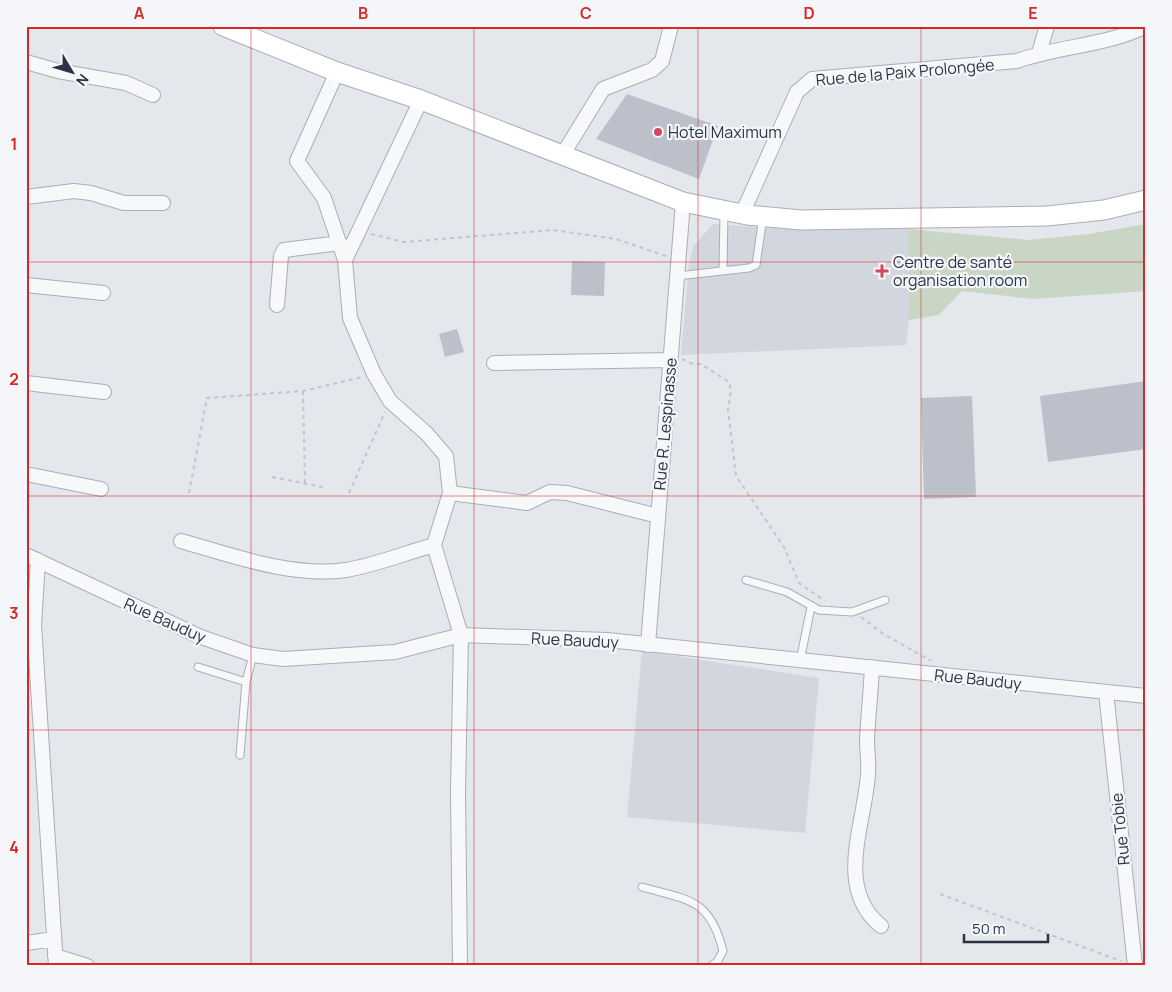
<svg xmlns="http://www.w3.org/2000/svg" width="1172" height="992" font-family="Manrope,sans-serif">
	<rect width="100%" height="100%" fill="#e4e7ec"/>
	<path fill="#d2d6de" d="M 713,224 L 791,229 L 908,229 L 909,320 L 906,345 L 681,355 L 689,264 L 693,247 Z
		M 642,651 L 819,678 L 805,833 L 627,817 Z"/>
	<path fill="#c9d6c5" d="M 1146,224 L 1146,291 L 1033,299 L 962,291 L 939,315 L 909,320 L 908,229 L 1029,240 L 1089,234 Z"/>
	<path fill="#bbc0ca" d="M 627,94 L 718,126 L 699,179 L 596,139 Z
		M 572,261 L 605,262 L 604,296 L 571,295 Z
		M 457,329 L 464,352 L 445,357 L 439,334 Z
		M 1146,381 L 1146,449 L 1048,462 L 1040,396 Z
		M 972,396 L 976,497 L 924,499 L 921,398 Z"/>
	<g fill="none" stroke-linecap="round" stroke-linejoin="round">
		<defs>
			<path id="lane" d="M 723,271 L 724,211
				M 677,276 L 749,268 L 756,265 L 763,217
				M 746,580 L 787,592 L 819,610 L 852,612 L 885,600
				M 800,661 L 811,607
				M 198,667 L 246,682
				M 240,755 L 246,682 L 253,655
				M 642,887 C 688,900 710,898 723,951 L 717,962 L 711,966"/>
			<path id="street" d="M 1039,53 L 1047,26
				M 26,62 L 58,71 L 126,83 L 153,95
				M 337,72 L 297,161 L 324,198 L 345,260
				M 421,100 L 345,260 L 350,318 L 374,374 L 390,401 L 427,434 L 446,456 L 450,493 L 434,545 L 461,635 L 458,792 L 460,966
				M 563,154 L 603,89 L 652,70 L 662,61 L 671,26
				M 26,197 L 74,191 L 91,193 L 124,203 L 163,203
				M 742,214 L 797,92 L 812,79 L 1017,61 C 1059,46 1106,46 1146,26
				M 26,285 L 103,293
				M 277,305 L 281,256 L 284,250 L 340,243
				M 494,363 L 670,360
				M 26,383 L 104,392
				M 26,474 L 101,489
				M 450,493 L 527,503 L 550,492 L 567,493 L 658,516
				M 181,541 C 231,555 293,578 346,570 C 376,565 405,553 434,545
				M 26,555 L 201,637 L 253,655 L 283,659 L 395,652 L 461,635 L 607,640 L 1146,696
				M 38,560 L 34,625 L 56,966
				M 648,645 L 683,202
				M 872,667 C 871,691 868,716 867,740 C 867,751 869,763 868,774 C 865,824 834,888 881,926
				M 1106,692 L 1135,966
				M 26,943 L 54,939
				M 55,956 L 87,966"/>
			<path id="secondary" d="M 223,26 L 337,72 L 421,100 L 683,202 L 747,215 L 801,220 L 1047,216 L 1104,210 L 1146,200"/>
		</defs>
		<use href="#lane" stroke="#a9aeb7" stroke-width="9"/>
		<use href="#street" stroke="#a9aeb7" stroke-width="16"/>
		<use href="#secondary" stroke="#a9aeb7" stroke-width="21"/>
		<path stroke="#c2c5cb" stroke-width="2" stroke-dasharray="4 4" stroke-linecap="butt" d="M 371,234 L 404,242 L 553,230 L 616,239 L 666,256
			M 682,359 L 693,364 L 701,364 L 729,382 L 731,390 L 728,410 L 736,476 L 784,547 L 799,583 L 825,601
			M 303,391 L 305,483
			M 272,477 L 323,487
			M 189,493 L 207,398 L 303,391 L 362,377
			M 349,493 L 385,412
			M 861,617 L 882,633 L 931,661
			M 940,894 L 1121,961"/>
		<use href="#lane" stroke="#f7f8fa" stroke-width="7"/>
		<use href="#street" stroke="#f7f8fa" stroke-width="14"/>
		<use href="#secondary" stroke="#fff" stroke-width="19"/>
	</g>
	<path fill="none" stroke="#d62828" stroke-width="1" stroke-opacity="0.55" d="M 251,26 L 251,966M 474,26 L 474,966M 698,26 L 698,966M 921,26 L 921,966M 26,262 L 1146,262M 26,496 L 1146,496M 26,730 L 1146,730"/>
	<g fill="#d1495b" stroke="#f4f6f9" stroke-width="2">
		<circle cx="658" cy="132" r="5"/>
		<path d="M879.5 263.5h5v5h5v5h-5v5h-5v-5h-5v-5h5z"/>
	</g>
	<g text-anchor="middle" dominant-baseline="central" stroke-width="4.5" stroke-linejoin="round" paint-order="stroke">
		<g font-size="16" fill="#2b3445" stroke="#f4f6f9">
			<text transform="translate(905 72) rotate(-5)">Rue de la Paix Prolongée</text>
			<text transform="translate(665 424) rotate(-85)">Rue R. Lespinasse</text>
			<text transform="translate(165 620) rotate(24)">Rue Bauduy</text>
			<text transform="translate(575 640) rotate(3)">Rue Bauduy</text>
			<text transform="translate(978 679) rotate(6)">Rue Bauduy</text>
			<text transform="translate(1120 829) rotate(-96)">Rue Tobie</text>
		</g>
		<g font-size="16" fill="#2b3445" stroke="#f4f6f9" text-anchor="start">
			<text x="668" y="132">Hotel Maximum</text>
			<text x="893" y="262">Centre de santé<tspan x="893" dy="18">organisation room</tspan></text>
		</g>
	</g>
	<rect width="1172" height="992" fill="none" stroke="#f4f6f9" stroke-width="55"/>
	<g transform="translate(72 72) rotate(128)" stroke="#f4f6f9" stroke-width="4" paint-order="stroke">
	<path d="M0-4L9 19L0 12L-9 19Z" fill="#2b3445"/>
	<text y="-8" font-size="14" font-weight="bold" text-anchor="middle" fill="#2b3445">N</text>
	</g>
	<path d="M964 934v8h84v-8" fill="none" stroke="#2b3445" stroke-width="2.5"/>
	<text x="972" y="934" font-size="15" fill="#2b3445" stroke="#f4f6f9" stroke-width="4" paint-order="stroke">50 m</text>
	<rect x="28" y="28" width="1116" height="936" fill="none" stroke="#d62828" stroke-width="2"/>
	<g font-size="16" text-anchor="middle" font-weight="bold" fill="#d62828">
		<text x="139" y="19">A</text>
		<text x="363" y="19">B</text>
		<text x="586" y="19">C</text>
		<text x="809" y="19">D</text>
		<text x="1033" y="19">E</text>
		<text x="14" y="150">1</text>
		<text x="14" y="385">2</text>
		<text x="14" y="619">3</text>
		<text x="14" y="853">4</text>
	</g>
</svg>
